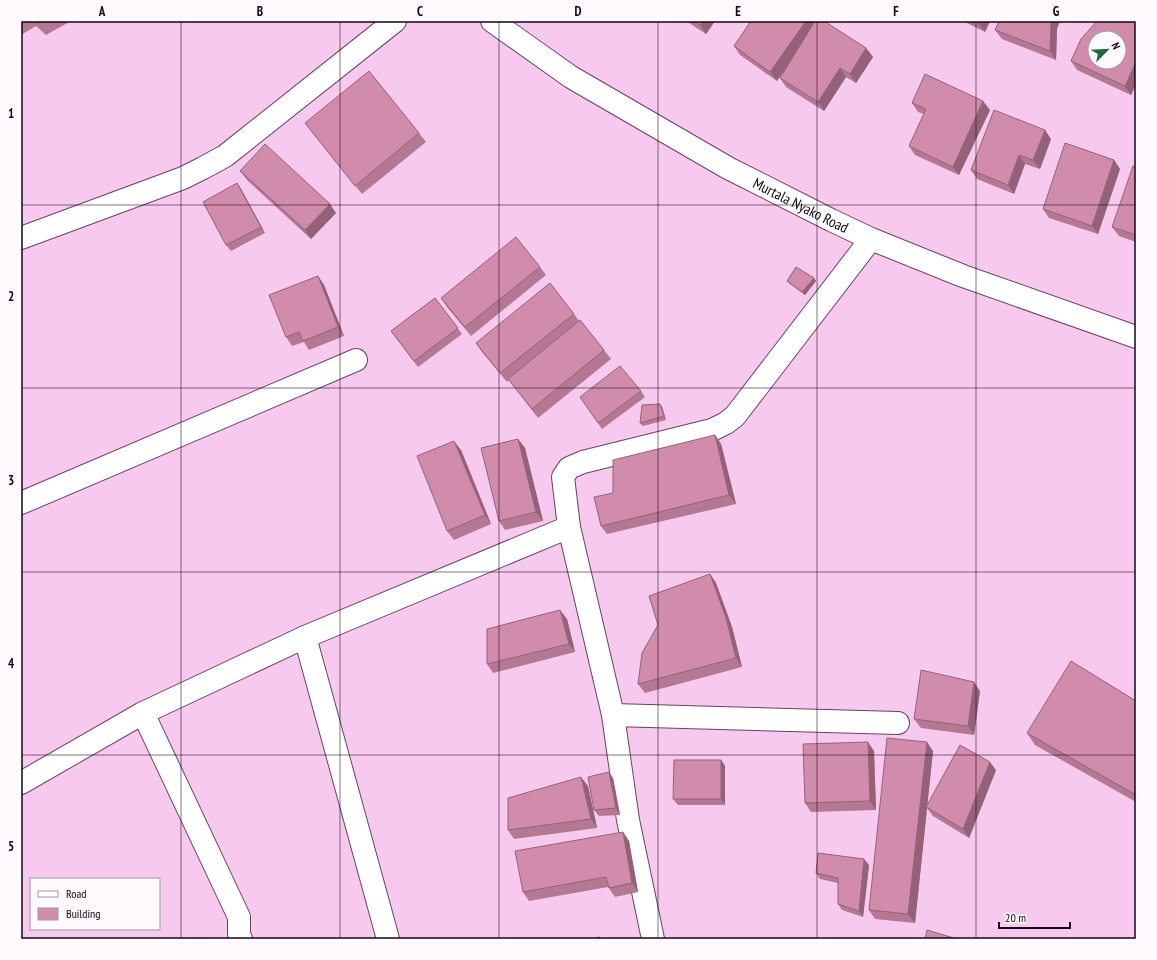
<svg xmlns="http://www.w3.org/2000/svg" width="1157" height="960" font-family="'PT Sans Narrow',sans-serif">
	<rect width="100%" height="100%" fill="#f7c9ef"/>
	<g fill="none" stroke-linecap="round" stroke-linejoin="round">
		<defs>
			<g id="minor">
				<path id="s1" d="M 492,21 L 571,77 L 728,168 L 831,220 L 871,239 L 963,276 L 1136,337"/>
				<path d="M 21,238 L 183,178 L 203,168 L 225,156 L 395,21"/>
				<path d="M 21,503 L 356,360"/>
				<path d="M 305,637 L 388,939"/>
				<path d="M 143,713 L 239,917 L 239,934 L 241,939"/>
				<path d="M 613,715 L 898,723"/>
				<path d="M 21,783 L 143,713 L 305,637 L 569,527"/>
				<path d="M 653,939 L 628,820 L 613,715 L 569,527 L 563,477 L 569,468 L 583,462 L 712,430 L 726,423 L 735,416 L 871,239"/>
			</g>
		</defs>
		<use href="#minor" stroke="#694363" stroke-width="24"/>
		<use href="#minor" stroke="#fff" stroke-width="22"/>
	</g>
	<path fill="#b57893" d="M 21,21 L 71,21 L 46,35 L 36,26 L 21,35 Z
		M 686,21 L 715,21 L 706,34 Z
		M 749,21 L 814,21 L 866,48 L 873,57 L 856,83 L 846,77 L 824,111 L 786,87 L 780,78 L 790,61 L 777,81 L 740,55 L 734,46 L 750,22 Z
		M 963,21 L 990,21 L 985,32 Z
		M 1136,21 L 1136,84 L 1131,95 L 1077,70 L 1071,61 Z
		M 1057,29 L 1056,60 L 1002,39 L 995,30 Z
		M 912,103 L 990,110 L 959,175 L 915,155 L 909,146 L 924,114 L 918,112 Z
		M 305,123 L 419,133 L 426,142 L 362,194 L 312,132 Z
		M 1051,139 L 1040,169 L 1025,164 L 1014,194 L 977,179 L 971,170 Z
		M 1114,160 L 1120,169 L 1098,234 L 1049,218 L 1043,209 Z
		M 1136,167 L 1136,242 L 1119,236 L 1112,227 Z
		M 240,171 L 336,213 L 311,239 L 247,180 Z
		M 237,183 L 241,189 L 265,233 L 231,251 L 226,245 Z
		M 540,267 L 546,275 L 471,336 L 447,307 L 441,298 Z
		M 318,276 L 324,285 L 344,336 L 309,350 L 304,342 L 292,346 L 286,337 Z
		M 814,278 L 816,281 L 805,295 L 790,284 L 787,281 Z
		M 435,298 L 462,334 L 418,367 L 391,331 Z
		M 574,314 L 579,321 L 604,350 L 611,359 L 538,418 L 509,380 L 507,382 L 482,352 L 476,343 Z
		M 641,391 L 645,397 L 602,429 L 580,397 Z
		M 660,404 L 662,407 L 666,420 L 643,426 L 640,423 Z
		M 715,435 L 721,444 L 736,504 L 607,534 L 601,526 L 613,493 Z
		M 518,439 L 525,448 L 543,521 L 505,530 L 499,521 Z
		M 461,450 L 491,524 L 454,540 L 447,531 Z
		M 710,574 L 716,583 L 732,627 L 742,667 L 645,693 L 638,684 Z
		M 567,619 L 575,652 L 493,673 L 487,664 Z
		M 980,691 L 974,735 L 921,728 L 914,719 Z
		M 1136,701 L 1136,802 L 1035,745 L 1027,733 Z
		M 874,751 L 876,810 L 811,812 L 805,803 Z
		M 933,751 L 927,806 L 996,770 L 969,838 L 933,816 L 927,808 L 915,923 L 875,919 L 869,910 Z
		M 721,760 L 725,766 L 725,805 L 678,805 L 673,799 Z
		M 613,778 L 620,815 L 599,816 L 594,810 Z
		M 588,786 L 597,828 L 514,839 L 508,830 Z
		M 623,832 L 629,841 L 638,892 L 615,897 L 608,887 L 529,901 L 523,892 Z
		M 869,865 L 863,917 L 842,910 L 838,904 L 838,883 L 820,879 L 816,873 Z"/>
	<path fill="#936278" d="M 703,21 L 715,21 L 706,34 L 700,25 Z
		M 806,21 L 814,21 L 816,24 L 777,81 L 770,72 Z
		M 979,21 L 990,21 L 985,32 L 978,23 Z
		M 1051,21 L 1060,21 L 1057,29 L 1056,60 L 1050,51 Z
		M 866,48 L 873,57 L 856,83 L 850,74 Z
		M 1136,62 L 1136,84 L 1131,95 L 1125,86 Z
		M 840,68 L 846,77 L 824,111 L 818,102 Z
		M 983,101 L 990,110 L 959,175 L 953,167 Z
		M 1045,130 L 1051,139 L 1040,169 L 1033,160 Z
		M 1019,155 L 1025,164 L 1014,194 L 1008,185 Z
		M 1114,160 L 1120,169 L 1098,234 L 1092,226 Z
		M 237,183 L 241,189 L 265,233 L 261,227 Z
		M 330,204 L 336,213 L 311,239 L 305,230 Z
		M 318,276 L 324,285 L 344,336 L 338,327 Z
		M 814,278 L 816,281 L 805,295 L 802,292 Z
		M 660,404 L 662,407 L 666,420 L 664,416 Z
		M 715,435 L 721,444 L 736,504 L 729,495 Z
		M 518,439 L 525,448 L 543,521 L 536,512 Z
		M 454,441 L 461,450 L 491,524 L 485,515 Z
		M 710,574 L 716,583 L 732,627 L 742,667 L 736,658 Z
		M 560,610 L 567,619 L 575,652 L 569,644 Z
		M 974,682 L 980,691 L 974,735 L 968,726 Z
		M 868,742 L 874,751 L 876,810 L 870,801 Z
		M 927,742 L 933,751 L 915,923 L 908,914 Z
		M 721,760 L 725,766 L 725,805 L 721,799 Z
		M 990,762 L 996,770 L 969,838 L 963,829 Z
		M 609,772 L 613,778 L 620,815 L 616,808 Z
		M 581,777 L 588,786 L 597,828 L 591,819 Z
		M 623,832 L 629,841 L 638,892 L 632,883 Z
		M 864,859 L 869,865 L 863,917 L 859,911 Z"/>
	<path fill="#d28cab" stroke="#936278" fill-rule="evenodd" d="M 35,21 L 42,21 L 38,24 Z
		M 694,21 L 703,21 L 700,25 Z
		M 751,21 L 806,21 L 770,72 L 734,46 Z
		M 815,21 L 824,21 L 866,48 L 850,74 L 840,68 L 818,102 L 780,78 Z
		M 999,21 L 1051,21 L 1050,51 L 995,30 Z
		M 1097,21 L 1136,21 L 1136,62 L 1125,86 L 1071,61 L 1081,39 ZM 1095,38 L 1119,38 L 1119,62 L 1095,62 Z
		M 369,71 L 419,133 L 355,186 L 305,123 Z
		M 925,74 L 983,101 L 953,167 L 909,146 L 926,109 L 912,103 Z
		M 994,110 L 1045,130 L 1033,160 L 1019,155 L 1008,185 L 971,170 Z
		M 1065,143 L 1114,160 L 1092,226 L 1043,209 Z
		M 265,144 L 330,204 L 305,230 L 240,171 Z
		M 1133,166 L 1136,167 L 1136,235 L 1112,227 Z
		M 237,183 L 261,227 L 226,245 L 203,202 Z
		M 516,237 L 540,267 L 465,327 L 441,298 Z
		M 796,267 L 814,278 L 802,292 L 787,281 Z
		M 318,276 L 338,327 L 303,341 L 299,332 L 286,337 L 269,295 Z
		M 550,283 L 574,314 L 500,373 L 476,343 Z
		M 435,298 L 458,328 L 414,361 L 391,331 Z
		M 580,320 L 604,350 L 532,409 L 508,379 Z
		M 620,366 L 641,391 L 598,423 L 580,397 Z
		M 660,404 L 664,416 L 640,423 L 642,405 Z
		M 715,435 L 729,495 L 601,526 L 594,497 L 613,493 L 613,460 Z
		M 518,439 L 536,512 L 499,521 L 481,448 Z
		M 454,441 L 485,515 L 447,531 L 417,456 Z
		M 710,574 L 726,618 L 736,658 L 638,684 L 642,653 L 658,625 L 649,596 Z
		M 560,610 L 569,644 L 487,664 L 487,629 Z
		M 1071,661 L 1136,701 L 1136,795 L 1027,733 Z
		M 921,670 L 974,682 L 968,726 L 914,719 Z
		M 887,738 L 927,742 L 908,914 L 869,910 Z
		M 868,742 L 870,801 L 805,803 L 803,744 Z
		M 960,745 L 990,762 L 963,829 L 926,807 Z
		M 674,760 L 721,760 L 721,799 L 673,799 Z
		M 609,772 L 616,808 L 594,810 L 588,777 Z
		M 581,777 L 591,819 L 508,830 L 508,798 Z
		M 623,832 L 632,883 L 609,888 L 606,877 L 523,892 L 515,851 Z
		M 818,853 L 864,859 L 859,911 L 838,904 L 838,878 L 816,873 Z
		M 927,930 L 957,939 L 925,939 Z
		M 600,937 L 600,939 L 592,939 Z"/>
	<path fill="none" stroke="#140612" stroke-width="1" stroke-opacity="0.55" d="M 181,21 L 181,939M 340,21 L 340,939M 499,21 L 499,939M 658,21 L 658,939M 817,21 L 817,939M 976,21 L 976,939M 21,205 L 1136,205M 21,388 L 1136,388M 21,572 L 1136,572M 21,755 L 1136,755"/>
	<g text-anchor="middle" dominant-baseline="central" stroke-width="3" stroke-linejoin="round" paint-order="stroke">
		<g font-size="15" fill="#140612" stroke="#fef9fd">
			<text stroke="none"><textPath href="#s1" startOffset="360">Murtala Nyako Road</textPath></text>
		</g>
	</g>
	<rect width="1157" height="960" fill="none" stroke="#fef9fd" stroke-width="44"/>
	<rect x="30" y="878" width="130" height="52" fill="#fef9fd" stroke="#a0989f"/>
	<rect x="38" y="891" width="20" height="6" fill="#ffffff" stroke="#a0989f"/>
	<text x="66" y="898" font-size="12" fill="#140612">Road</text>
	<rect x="38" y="908" width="20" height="12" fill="#d28cab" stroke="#a0989f"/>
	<text x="66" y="918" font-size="12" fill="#140612">Building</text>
	<g transform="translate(1107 50) rotate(66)"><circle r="19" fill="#fef9fd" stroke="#a0989f"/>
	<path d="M0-3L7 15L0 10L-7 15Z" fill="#1e6c3c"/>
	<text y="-6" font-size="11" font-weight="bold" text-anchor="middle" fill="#140612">N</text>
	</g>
	<path d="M999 922v6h71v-6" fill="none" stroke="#140612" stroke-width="2"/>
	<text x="1005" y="922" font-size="12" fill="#140612" stroke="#fef9fd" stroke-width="3" paint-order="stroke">20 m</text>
	<rect x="22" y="22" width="1113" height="916" fill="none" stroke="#140612" stroke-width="1.5"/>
	<g font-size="13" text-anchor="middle" font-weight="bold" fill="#140612">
		<text x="102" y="16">A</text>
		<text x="260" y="16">B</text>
		<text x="420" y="16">C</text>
		<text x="578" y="16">D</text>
		<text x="738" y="16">E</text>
		<text x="896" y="16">F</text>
		<text x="1056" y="16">G</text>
		<text x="11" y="118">1</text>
		<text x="11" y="301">2</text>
		<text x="11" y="485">3</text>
		<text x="11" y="668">4</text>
		<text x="11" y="851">5</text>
	</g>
</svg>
